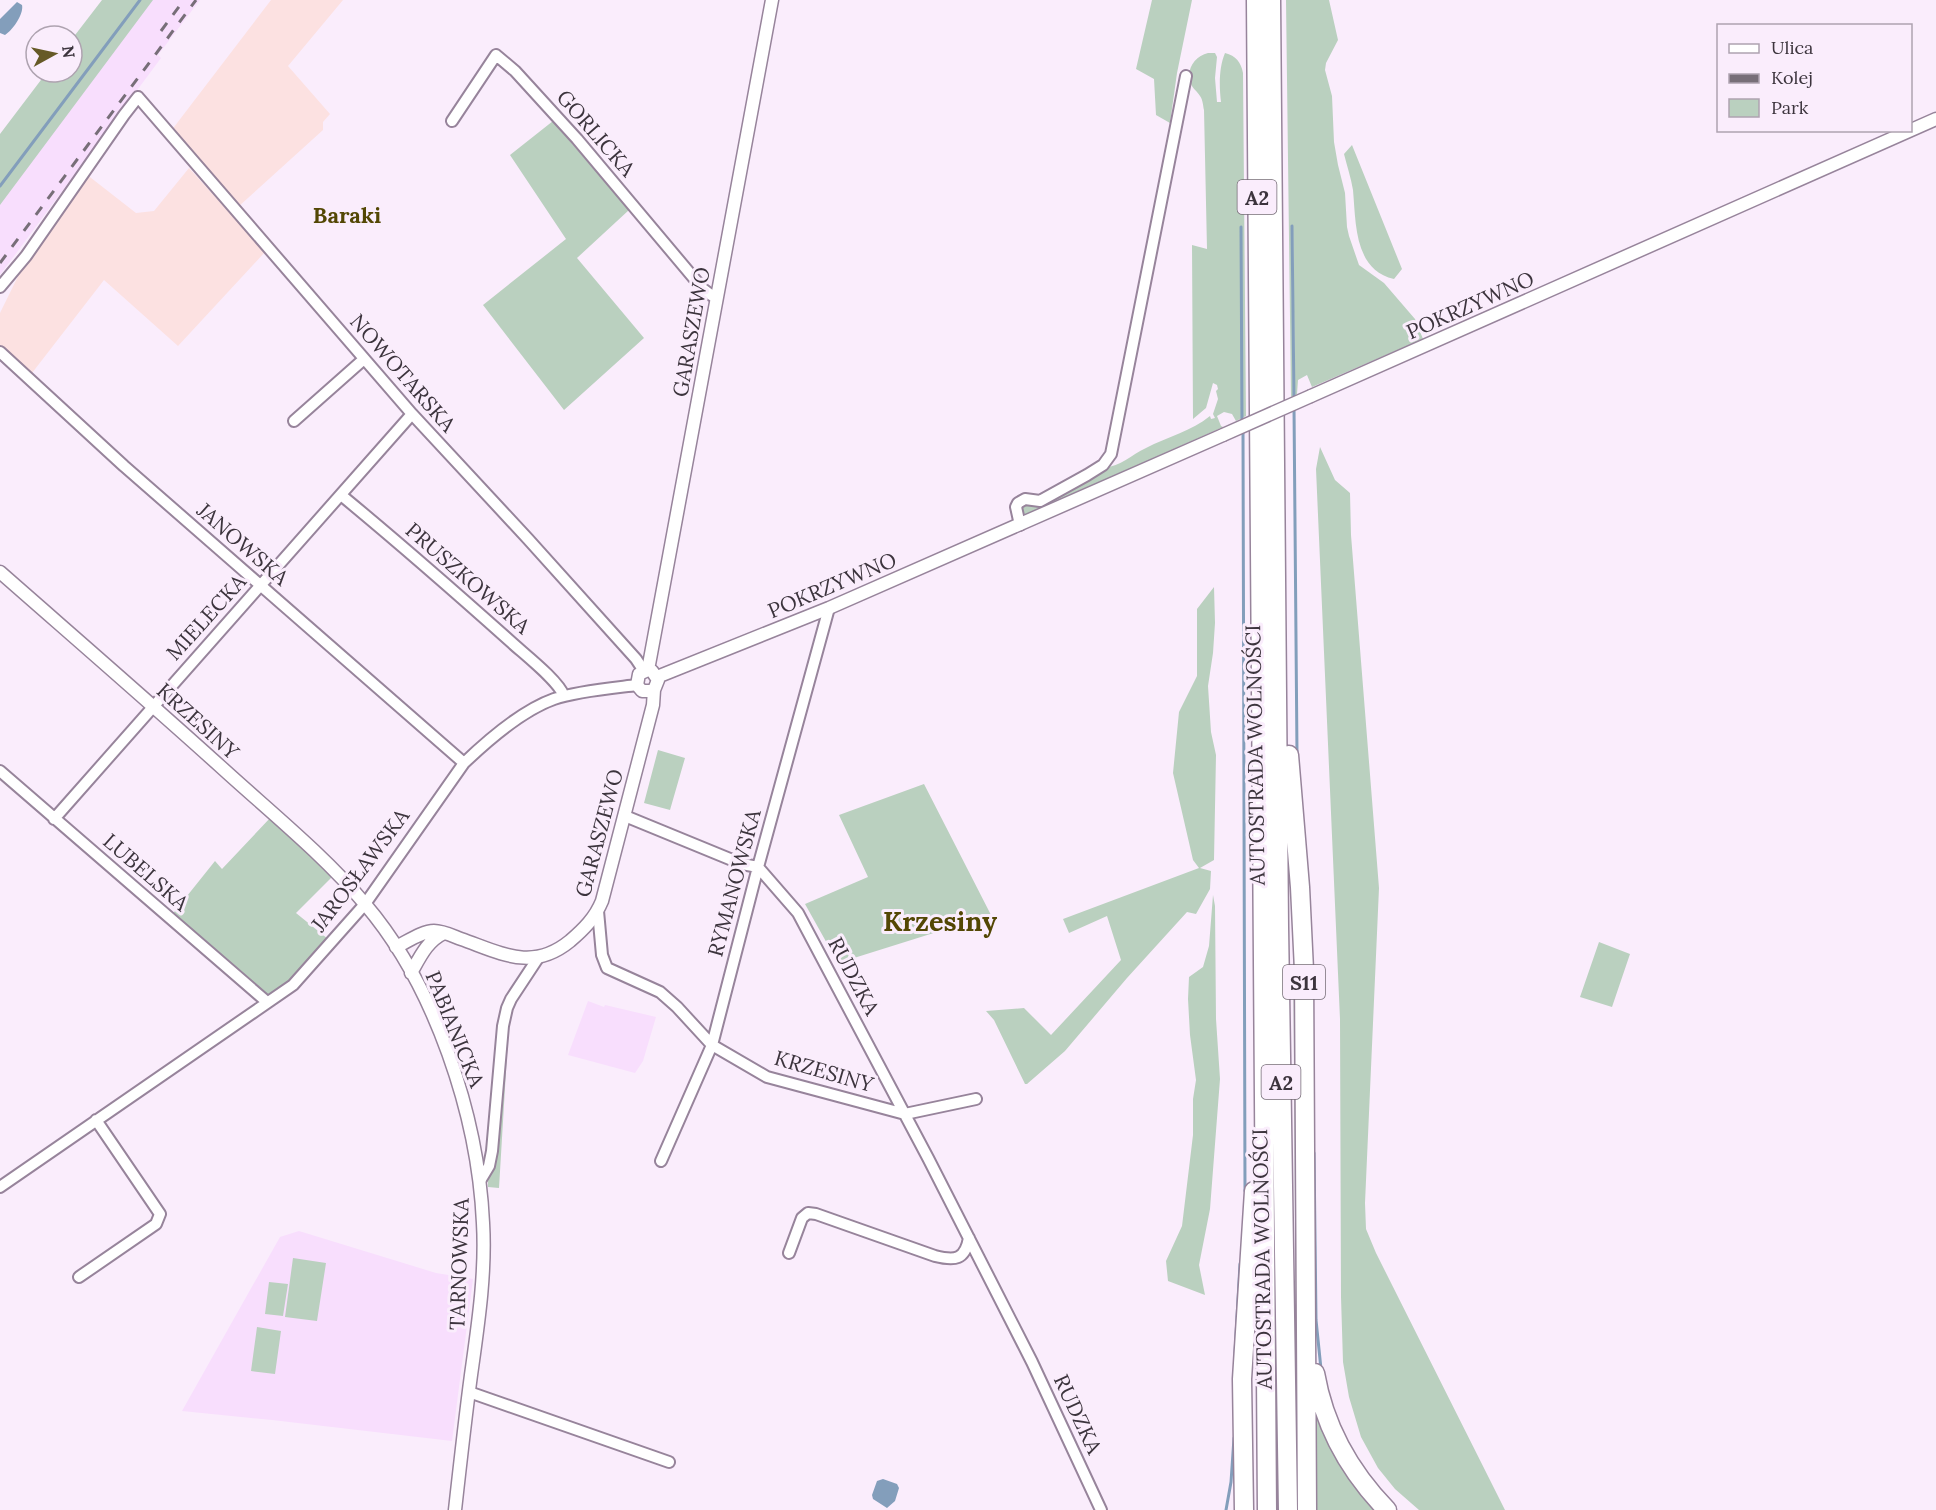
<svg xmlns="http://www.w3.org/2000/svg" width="1936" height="1510" font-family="Lora,serif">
	<rect width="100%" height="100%" fill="#faedfc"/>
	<path fill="#fce1e1" d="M 271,0 L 343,0 L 288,66 L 330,114 L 323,122 L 323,130 L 238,207 L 171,131 Z
		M 189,168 L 265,252 L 178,346 L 104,280 L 32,373 L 0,345 L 0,313 L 29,254 L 86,174 L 136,213 L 154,211 Z"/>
	<path fill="#f8defd" d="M 150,0 L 200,0 L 158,55 L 161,58 L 0,275 L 0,204 Z
		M 588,1001 L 604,1007 L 605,1005 L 656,1017 L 643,1061 L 635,1073 L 568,1055 Z
		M 299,1231 L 436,1273 L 473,1279 L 452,1441 L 272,1420 L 182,1411 L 280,1237 Z"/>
	<path fill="#bad0bf" d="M 102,0 L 153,0 L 0,205 L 0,134 L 47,72 L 72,72 L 72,39 Z
		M 1152,0 L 1192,0 L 1177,73 L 1170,123 L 1156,115 L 1154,79 L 1136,69 Z
		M 1286,0 L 1329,0 L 1338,40 L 1326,63 L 1325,70 L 1332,96 L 1334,142 L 1338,165 L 1345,193 L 1347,227 L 1349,236 L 1359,265 L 1384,283 L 1415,319 L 1423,339 L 1312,387 L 1307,375 L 1298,380 L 1297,394 L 1295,395 L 1293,226 L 1291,226 L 1293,396 L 1291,397 Z
		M 1208,53 L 1215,53 L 1217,57 L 1215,78 L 1217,102 L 1221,102 C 1219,86 1219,67 1225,53 C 1236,56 1241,62 1243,73 L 1246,416 L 1236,421 L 1232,414 L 1224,412 L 1217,416 L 1221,426 L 1223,427 L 1221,428 L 1023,516 L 1020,507 L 1104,468 C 1121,466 1131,455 1146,448 C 1167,437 1192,431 1210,416 L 1211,419 L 1215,418 L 1213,414 L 1218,399 L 1216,391 L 1218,389 L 1217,385 L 1213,383 L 1206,408 L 1193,419 L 1192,245 L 1207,249 L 1204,110 C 1203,106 1203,100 1200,96 C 1197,91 1193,89 1191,84 C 1185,70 1195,56 1208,53 Z
		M 553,121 L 629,210 L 577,258 L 644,338 L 564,410 L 483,305 L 566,239 L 510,155 Z
		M 1352,145 L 1402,269 L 1394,279 C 1354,270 1356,223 1353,190 C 1351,178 1347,166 1344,154 Z
		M 1320,447 L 1335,480 L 1350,493 L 1351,535 L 1379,888 L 1365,1203 L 1366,1229 L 1376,1253 L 1505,1510 L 1419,1510 L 1395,1489 L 1378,1468 L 1361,1437 L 1349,1397 L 1343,1362 L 1341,1297 L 1340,1019 L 1316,469 Z
		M 1214,587 L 1215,623 L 1213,653 L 1208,686 L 1211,732 L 1216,755 L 1214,860 L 1200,868 L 1211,871 L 1210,889 L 1196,914 L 1187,912 L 1127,978 L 1065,1051 L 1027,1084 L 1025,1084 L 994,1020 L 986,1011 L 1024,1008 L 1051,1035 L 1121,960 L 1107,916 L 1069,933 L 1063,919 L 1199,868 L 1193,860 L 1173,773 L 1179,712 L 1197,676 L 1197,609 Z
		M 658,750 L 685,758 L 670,810 L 644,803 Z
		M 924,784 L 991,915 L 838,963 L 805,904 L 868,877 L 839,815 Z
		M 271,817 L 335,874 L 296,913 L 328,939 L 291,982 L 267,1001 L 171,916 L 215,861 L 222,869 Z
		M 1213,895 L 1215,906 L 1216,1019 L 1220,1079 L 1210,1209 L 1199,1265 L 1205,1295 L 1168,1281 L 1166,1261 L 1182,1226 L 1193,1135 L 1193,1099 L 1196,1080 L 1190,1035 L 1188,999 L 1189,977 L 1203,967 L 1209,946 Z
		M 1298,928 L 1304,1510 L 1297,1510 L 1293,929 Z
		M 1599,942 L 1630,954 L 1612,1007 L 1580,997 Z
		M 536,967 L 517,996 L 509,1021 L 499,1188 L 488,1187 C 487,1177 493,1165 495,1155 L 509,1013 L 517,995 Z
		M 293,1258 L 326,1263 L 317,1321 L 285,1317 Z
		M 269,1282 L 288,1284 L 283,1316 L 265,1314 Z
		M 257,1327 L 281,1331 L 275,1374 L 251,1371 Z
		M 1311,1379 L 1382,1510 L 1311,1510 Z"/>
	<path fill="#839ebb" d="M 17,2 L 22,5 C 24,14 13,30 5,35 L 0,33 L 0,19 Z
		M 883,1479 L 897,1484 L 899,1488 L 895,1501 L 887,1508 L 873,1499 L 872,1495 L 877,1481 Z"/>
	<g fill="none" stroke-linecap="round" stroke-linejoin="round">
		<path stroke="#839ebb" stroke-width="3" d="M 0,186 L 140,0
			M 1292,226 L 1294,400
			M 1241,227 L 1242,423
			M 1294,407 L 1297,754
			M 1243,430 L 1245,1191
			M 1314,1153 L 1316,1320 L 1321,1369
			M 1235,1353 L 1240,1264
			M 1226,1510 L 1231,1482 L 1234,1438"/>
		<defs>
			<path id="minor" d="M 452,121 L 496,55 L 515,71 L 577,139 L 703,289 L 711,295 L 717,298
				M 0,287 L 26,256 L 124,115 L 138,97 L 412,414 L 528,539 L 636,659 L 644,671
				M 0,352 L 124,466 L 464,763
				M 294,421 L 364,359
				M 341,495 C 398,542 454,591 510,641 C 524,654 558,680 564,696
				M 1020,525 L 1016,507 L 1018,503 L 1025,499 L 1040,501 L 1087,475 L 1103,465 L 1111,454 L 1186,76
				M 0,771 L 267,1002
				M 625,816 L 742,864 L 758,867 L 798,913 L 928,1158 L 1032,1362 L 1101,1510
				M 54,819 L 412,414
				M 598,911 L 602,955 L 607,968 L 660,992 L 677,1007 L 712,1045 L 767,1077 L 905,1114 L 976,1099
				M 661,1161 L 712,1045 L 758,867 L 829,608
				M 480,1181 L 489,1166 L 492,1151 L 503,1026 L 507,1008 L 511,999 L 538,958
				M 0,1187 L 293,985 L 365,904 L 464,763 C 488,740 523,710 554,699 C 577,691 613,688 637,685
				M 789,1253 L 802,1218 L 808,1213 L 816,1214 L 935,1256 C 955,1261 965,1260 969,1238
				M 79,1277 L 156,1224 L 160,1214 L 96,1120
				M 469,1392 L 669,1462"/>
			<path id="tertiary" d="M 1311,396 L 1936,119
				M 0,572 C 74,637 148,701 221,767 C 268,810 324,855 365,904 C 435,986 478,1115 483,1223 C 486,1273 478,1325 471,1375 C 465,1420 460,1465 455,1510
				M 648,670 L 772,0
				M 648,670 L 639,674 L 637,685 L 642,691 L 650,691 L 654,690
				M 657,677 L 829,608 L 1223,435
				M 396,947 C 407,942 422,931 434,931 C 443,931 453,936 461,939 C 501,953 532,972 570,941 C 584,929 595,918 602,901 L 653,705 L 654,690 L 658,680 L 652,671
				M 411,973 C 420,957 427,941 444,933"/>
			<path id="motorway" d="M 1256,0 L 1267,1510
				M 1271,0 L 1279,926 L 1288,1510
				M 1289,755 L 1300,887 L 1304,970 L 1307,1510
				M 1315,1373 C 1324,1425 1350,1472 1387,1510
				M 1244,1510 L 1242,1379 L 1254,1191"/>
		</defs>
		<use href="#minor" stroke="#97849b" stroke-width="14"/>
		<use href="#tertiary" stroke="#97849b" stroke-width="15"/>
		<use href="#motorway" stroke="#97849b" stroke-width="21"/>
		<use href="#minor" stroke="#fff" stroke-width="10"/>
		<use href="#tertiary" stroke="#fff" stroke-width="12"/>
		<use href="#motorway" stroke="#fff" stroke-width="18"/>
		<path stroke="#776e78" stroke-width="3" stroke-dasharray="10 10" stroke-linecap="butt" d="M 161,31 L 184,0
			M 0,263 L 196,0"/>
		<defs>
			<path id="tertiary-bridge" d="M 1223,435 L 1311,396"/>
		</defs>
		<use href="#tertiary-bridge" stroke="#97849b" stroke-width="15" stroke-linecap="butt"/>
		<use href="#tertiary-bridge" stroke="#fff" stroke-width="12"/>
	</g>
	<g text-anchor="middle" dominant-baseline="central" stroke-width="6" stroke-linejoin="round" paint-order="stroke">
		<g fill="#faedfc" stroke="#756c76" stroke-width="1.5">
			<rect x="1237.5" y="180" width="39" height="34" rx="4.5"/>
			<rect x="1283" y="965" width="42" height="34" rx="4.5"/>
			<rect x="1261.5" y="1065" width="39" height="34" rx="4.5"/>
		</g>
		<g font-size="20" font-weight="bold" fill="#3c343d">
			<text x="1257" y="197">A2</text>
			<text x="1304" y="982">S11</text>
			<text x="1281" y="1082">A2</text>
		</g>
		<g font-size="21" fill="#3c343d" stroke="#faedfc">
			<text transform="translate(596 133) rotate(49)">GORLICKA</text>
			<text transform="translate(1470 305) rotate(-24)">POKRZYWNO</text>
			<text transform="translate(691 332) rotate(-80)">GARASZEWO</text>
			<text transform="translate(403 373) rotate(49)">NOWOTARSKA</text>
			<text transform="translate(243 544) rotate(41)">JANOWSKA</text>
			<text transform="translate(468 578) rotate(41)">PRUSZKOWSKA</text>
			<text transform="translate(832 585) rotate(-23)">POKRZYWNO</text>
			<text transform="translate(206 617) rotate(-48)">MIELECKA</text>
			<text transform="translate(198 721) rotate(42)">KRZESINY</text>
			<text transform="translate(1255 755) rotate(-91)">AUTOSTRADA WOLNOŚCI</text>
			<text transform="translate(599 833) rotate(-75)">GARASZEWO</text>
			<text transform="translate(360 870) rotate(-53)">JAROSŁAWSKA</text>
			<text transform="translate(146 872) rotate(41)">LUBELSKA</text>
			<text transform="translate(734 883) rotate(-75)">RYMANOWSKA</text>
			<text transform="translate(854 976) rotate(62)">RUDZKA</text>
			<text transform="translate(455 1029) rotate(68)">PABIANICKA</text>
			<text transform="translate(824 1071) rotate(16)">KRZESINY</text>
			<text transform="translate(1262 1259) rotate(-91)">AUTOSTRADA WOLNOŚCI</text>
			<text transform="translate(459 1264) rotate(-88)">TARNOWSKA</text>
			<text transform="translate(1078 1414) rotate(65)">RUDZKA</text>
		</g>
		<g font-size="22" font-weight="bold" fill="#534704" stroke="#faedfc">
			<text x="347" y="215">Baraki</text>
		</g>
		<g font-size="27" font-weight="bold" fill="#534704" stroke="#faedfc">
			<text x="940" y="921">Krzesiny</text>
		</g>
	</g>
	<rect x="1717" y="24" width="195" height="108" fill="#faedfc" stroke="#aea3b0" stroke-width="1.5"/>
	<rect x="1729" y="44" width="30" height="9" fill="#ffffff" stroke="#aea3b0" stroke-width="1.5"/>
	<text x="1771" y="54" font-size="18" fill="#3c343d">Ulica</text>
	<rect x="1729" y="74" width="30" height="9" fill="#776e78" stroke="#aea3b0" stroke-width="1.5"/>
	<text x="1771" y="84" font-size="18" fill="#3c343d">Kolej</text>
	<rect x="1729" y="99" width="30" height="18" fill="#bad0bf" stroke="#aea3b0" stroke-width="1.5"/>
	<text x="1771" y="114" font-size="18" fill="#3c343d">Park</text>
	<g transform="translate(54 54) rotate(82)"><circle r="28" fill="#faedfc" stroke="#aea3b0" stroke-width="1.5"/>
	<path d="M0-4.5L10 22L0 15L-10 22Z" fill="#665a27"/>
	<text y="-9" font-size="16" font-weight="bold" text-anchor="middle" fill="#3c343d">N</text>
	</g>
</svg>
